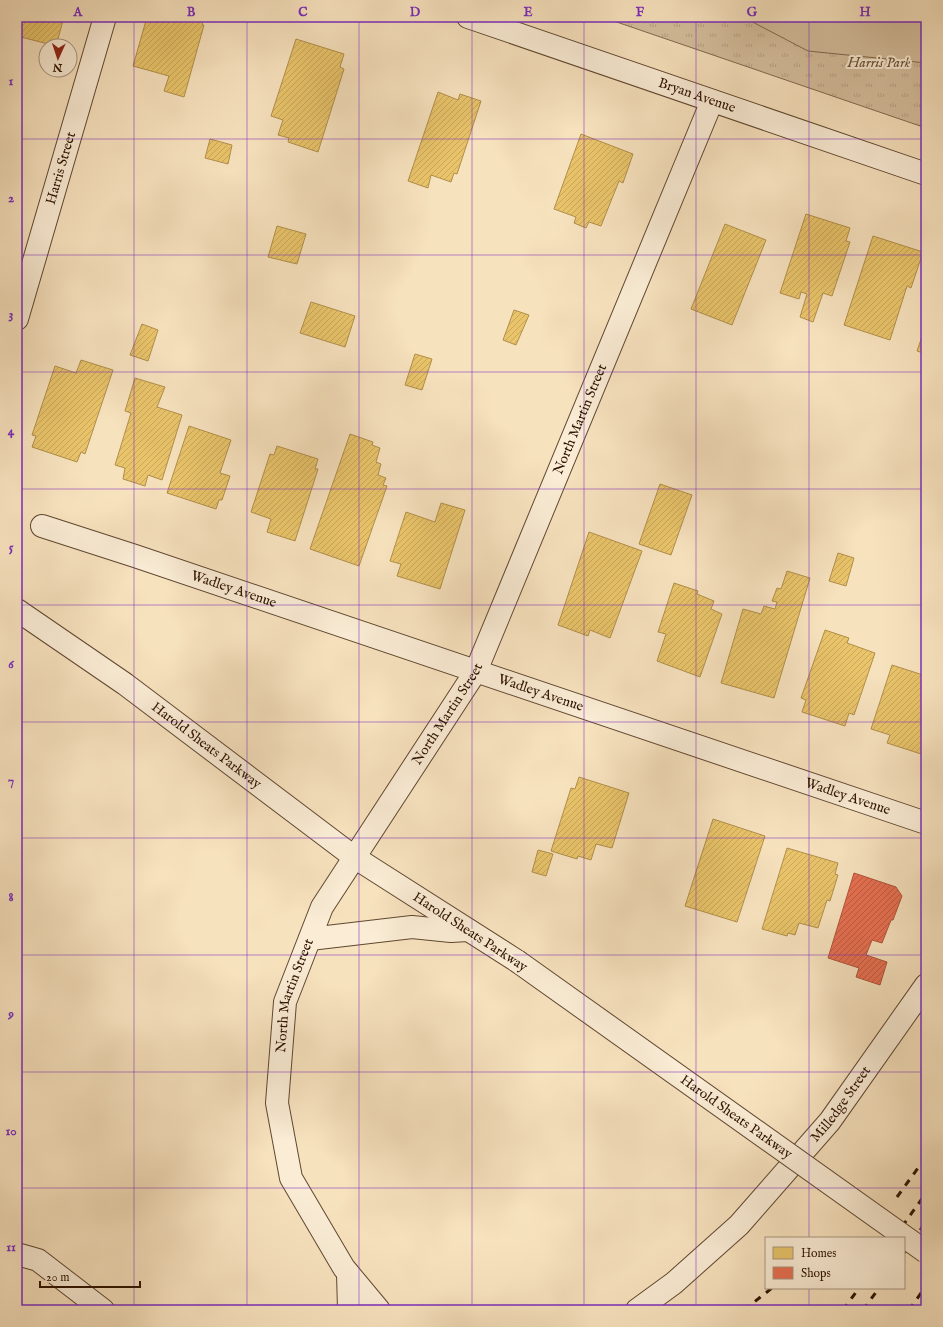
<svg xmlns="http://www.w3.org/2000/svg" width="943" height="1327" font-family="'IM FELL English',serif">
	<defs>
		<pattern id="grass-tufts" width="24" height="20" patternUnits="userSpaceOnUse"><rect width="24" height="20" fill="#d5bf9e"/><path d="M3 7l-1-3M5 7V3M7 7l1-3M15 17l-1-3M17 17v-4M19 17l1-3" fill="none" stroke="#b7a386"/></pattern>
		<pattern id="homes-hatch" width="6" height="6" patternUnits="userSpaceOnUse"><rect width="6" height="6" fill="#e9c46a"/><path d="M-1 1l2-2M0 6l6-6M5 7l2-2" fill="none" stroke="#c8a85a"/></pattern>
		<pattern id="shops-hatch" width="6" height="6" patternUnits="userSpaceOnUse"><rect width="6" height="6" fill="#e76f51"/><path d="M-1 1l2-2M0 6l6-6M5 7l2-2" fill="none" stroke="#bc5a41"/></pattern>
	</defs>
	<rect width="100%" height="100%" fill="#f7e2be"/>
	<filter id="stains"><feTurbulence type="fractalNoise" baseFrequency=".005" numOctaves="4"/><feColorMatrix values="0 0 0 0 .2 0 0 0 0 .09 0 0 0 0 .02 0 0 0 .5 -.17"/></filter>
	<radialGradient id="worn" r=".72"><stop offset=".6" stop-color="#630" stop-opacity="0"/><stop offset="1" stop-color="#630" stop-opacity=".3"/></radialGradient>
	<path fill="url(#grass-tufts)" stroke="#82694f" d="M 602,17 L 926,17 L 926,128 Z"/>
	<path fill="#d5bf9e" stroke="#82694f" d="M 743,17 L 926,17 L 926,63 L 808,51 Z"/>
	<path fill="url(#homes-hatch)" stroke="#b18f4a" d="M 17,17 L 64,17 L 56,46 L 17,36 Z
		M 147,17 L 204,17 L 202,25 L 204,25 L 184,97 L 164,91 L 169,76 L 133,66 Z
		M 296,39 L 344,54 L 340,67 L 344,69 L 318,152 L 288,142 L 289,138 L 278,135 L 283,120 L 271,116 Z
		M 438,92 L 458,100 L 460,94 L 481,101 L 457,174 L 454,173 L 451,182 L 431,175 L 428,188 L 408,181 Z
		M 581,134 L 633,154 L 623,183 L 619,181 L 601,226 L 589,222 L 586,228 L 574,223 L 576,217 L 554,209 Z
		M 210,139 L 232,145 L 228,164 L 205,158 Z
		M 806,214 L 850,228 L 846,241 L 850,242 L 832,296 L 823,293 L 813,322 L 800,317 L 807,294 L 801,292 L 799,299 L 780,293 Z
		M 725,224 L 766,240 L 732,325 L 691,309 Z
		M 277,226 L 306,234 L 297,264 L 268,257 Z
		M 873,236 L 923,252 L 911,288 L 907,286 L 890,340 L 844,325 Z
		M 311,302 L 355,316 L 345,347 L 300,333 Z
		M 514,310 L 529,315 L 516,345 L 503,340 Z
		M 142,324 L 158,330 L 148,361 L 130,355 Z
		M 926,325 L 926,354 L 917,351 Z
		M 415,354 L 432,359 L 422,390 L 405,385 Z
		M 81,360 L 113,370 L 85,454 L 81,452 L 77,462 L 32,447 L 36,436 L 32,435 L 55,366 L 76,373 Z
		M 135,378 L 165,387 L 157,407 L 182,415 L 162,480 L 148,475 L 145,486 L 123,479 L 125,468 L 115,465 L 131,413 L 125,411 Z
		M 189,426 L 231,440 L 220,473 L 230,476 L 222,500 L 219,500 L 216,509 L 167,493 Z
		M 350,434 L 373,442 L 372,445 L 380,448 L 376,462 L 381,464 L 378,475 L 386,478 L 383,485 L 387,486 L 359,566 L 310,549 Z
		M 277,446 L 318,459 L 315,469 L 318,469 L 295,541 L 267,532 L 271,519 L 251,512 L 270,454 L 274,455 Z
		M 660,484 L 692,495 L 671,555 L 639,544 Z
		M 441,503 L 465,510 L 440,589 L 397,576 L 401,564 L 390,561 L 406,512 L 435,522 Z
		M 589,532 L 642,551 L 610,638 L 590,630 L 588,636 L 558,625 Z
		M 838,553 L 854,558 L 846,586 L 829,581 Z
		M 787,571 L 810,578 L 774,698 L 721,683 L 743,609 L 761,614 L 764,606 L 775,609 L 777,602 L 772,601 L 777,588 L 781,589 Z
		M 674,583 L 698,591 L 697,594 L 714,601 L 711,609 L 722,614 L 700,677 L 657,661 L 666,634 L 658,632 Z
		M 825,630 L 849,638 L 847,643 L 875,653 L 854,715 L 849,713 L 845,726 L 802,712 L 806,700 L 801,698 Z
		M 892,665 L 926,676 L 926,739 L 921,754 L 887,743 L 890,735 L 871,729 Z
		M 579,777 L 629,793 L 612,848 L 596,844 L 591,860 L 578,856 L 577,859 L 551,851 L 571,788 L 575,789 Z
		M 713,819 L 765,836 L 737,922 L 685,906 Z
		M 787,848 L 838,863 L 835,874 L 838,875 L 830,901 L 827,900 L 818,928 L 799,923 L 795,935 L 788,933 L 787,936 L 762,929 Z
		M 538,850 L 553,854 L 546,876 L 532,872 Z"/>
	<path fill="url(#shops-hatch)" stroke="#b05339" d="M 854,873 L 896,887 L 902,896 L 893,920 L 891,920 L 882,943 L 872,940 L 866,955 L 887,962 L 880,985 L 856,977 L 859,968 L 828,958 Z"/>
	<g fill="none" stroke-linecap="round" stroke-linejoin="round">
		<defs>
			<g id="minor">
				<path id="s1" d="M 468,17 L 926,174"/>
				<path id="s2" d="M 17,319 L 105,17"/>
				<path id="s3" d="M 42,526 L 135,556 L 926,823"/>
				<path id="s4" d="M 17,610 L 125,684 L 354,857 L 517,961"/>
				<path d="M 310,939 L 412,927 L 451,931 L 468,930"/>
				<path d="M 17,1254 L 38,1260 L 103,1310"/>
				<path d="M 348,1273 L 349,1310"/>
				<path id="s5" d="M 379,1310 L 344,1268 L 291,1178 L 277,1103 L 285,1002 L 322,907 L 476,671 L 712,101"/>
				<path id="s6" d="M 637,1310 L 674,1283 L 739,1225 L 830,1121 L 926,985"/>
			</g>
		</defs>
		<use href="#minor" stroke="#604730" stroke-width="24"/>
		<use href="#minor" stroke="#faecd5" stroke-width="22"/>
		<path stroke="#2e1300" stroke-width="3" stroke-dasharray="7 7" stroke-linecap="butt" d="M 897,1197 L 926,1157
			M 894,1238 L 926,1193
			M 904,1253 L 926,1222
			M 744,1310 L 772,1288
			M 843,1310 L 859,1288
			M 863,1310 L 879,1288
			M 909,1310 L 926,1286"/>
		<defs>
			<g id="minor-bridge">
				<path id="s7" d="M 517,961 L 926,1252"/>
			</g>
		</defs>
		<use href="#minor-bridge" stroke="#604730" stroke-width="24" stroke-linecap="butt"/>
		<use href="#minor-bridge" stroke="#faecd5" stroke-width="22"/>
	</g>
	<path fill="none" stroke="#7b2cbf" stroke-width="1" stroke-opacity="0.55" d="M 134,17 L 134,1310M 247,17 L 247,1310M 359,17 L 359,1310M 472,17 L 472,1310M 584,17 L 584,1310M 696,17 L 696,1310M 809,17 L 809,1238M 17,139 L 926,139M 17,255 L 926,255M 17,372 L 926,372M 17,489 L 926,489M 17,605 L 926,605M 17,722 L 926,722M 17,838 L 926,838M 17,955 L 926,955M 17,1072 L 926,1072M 17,1188 L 926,1188M 809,1288 L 809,1310"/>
	<g text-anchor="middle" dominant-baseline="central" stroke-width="4" stroke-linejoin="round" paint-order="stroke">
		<g font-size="14" font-style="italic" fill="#684f37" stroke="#faecd5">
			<text x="879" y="63">Harris Park</text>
		</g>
		<g font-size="14" fill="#2e1300" stroke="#faecd5">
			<text stroke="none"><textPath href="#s1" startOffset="242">Bryan Avenue</textPath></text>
			<text stroke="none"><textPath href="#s2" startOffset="157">Harris Street</textPath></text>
			<text stroke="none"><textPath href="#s5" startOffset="993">North Martin Street</textPath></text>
			<text stroke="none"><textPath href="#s3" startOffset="202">Wadley Avenue</textPath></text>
			<text stroke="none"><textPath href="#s3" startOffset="526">Wadley Avenue</textPath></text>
			<text stroke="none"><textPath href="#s5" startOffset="669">North Martin Street</textPath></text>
			<text stroke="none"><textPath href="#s4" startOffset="233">Harold Sheats Parkway</textPath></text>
			<text stroke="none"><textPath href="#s3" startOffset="850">Wadley Avenue</textPath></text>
			<text transform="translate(470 932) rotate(33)">Harold Sheats Parkway</text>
			<text stroke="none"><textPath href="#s5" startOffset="345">North Martin Street</textPath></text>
			<text stroke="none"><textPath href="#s6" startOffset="291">Milledge Street</textPath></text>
			<text stroke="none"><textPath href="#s7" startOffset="269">Harold Sheats Parkway</textPath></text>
		</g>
	</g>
	<rect width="943" height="1327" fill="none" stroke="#f7e2be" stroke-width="44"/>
	<rect x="765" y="1237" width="140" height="52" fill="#faecd5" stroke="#a89580"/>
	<rect x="773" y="1247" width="20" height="12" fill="#e9c46a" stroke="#a89580"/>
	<text x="801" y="1257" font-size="12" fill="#2e1300">Homes</text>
	<rect x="773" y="1267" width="20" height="12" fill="#e76f51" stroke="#a89580"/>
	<text x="801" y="1277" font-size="12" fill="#2e1300">Shops</text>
	<g transform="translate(58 58) rotate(183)"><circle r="19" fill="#faecd5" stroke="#a89580"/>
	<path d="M0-3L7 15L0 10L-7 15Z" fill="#8f2418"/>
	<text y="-6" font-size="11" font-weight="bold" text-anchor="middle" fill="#2e1300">N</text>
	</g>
	<path d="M40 1281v6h100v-6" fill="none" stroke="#2e1300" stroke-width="2"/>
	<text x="46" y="1281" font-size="12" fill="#2e1300" stroke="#faecd5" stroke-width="3" paint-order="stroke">20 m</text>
	<rect x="22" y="22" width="899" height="1283" fill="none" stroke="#7b2cbf" stroke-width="1.5"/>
	<g font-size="13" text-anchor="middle" font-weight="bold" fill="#7b2cbf">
		<text x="78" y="16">A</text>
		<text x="191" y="16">B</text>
		<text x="303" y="16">C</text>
		<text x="415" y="16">D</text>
		<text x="528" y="16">E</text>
		<text x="640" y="16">F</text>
		<text x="752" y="16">G</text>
		<text x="865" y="16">H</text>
		<text x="11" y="85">1</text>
		<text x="11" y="202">2</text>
		<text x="11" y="318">3</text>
		<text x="11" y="435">4</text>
		<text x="11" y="551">5</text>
		<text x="11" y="668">6</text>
		<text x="11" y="785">7</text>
		<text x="11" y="901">8</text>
		<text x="11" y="1018">9</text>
		<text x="11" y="1135">10</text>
		<text x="11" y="1251">11</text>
	</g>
	<rect width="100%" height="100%" filter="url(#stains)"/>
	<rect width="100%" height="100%" fill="url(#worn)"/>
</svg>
